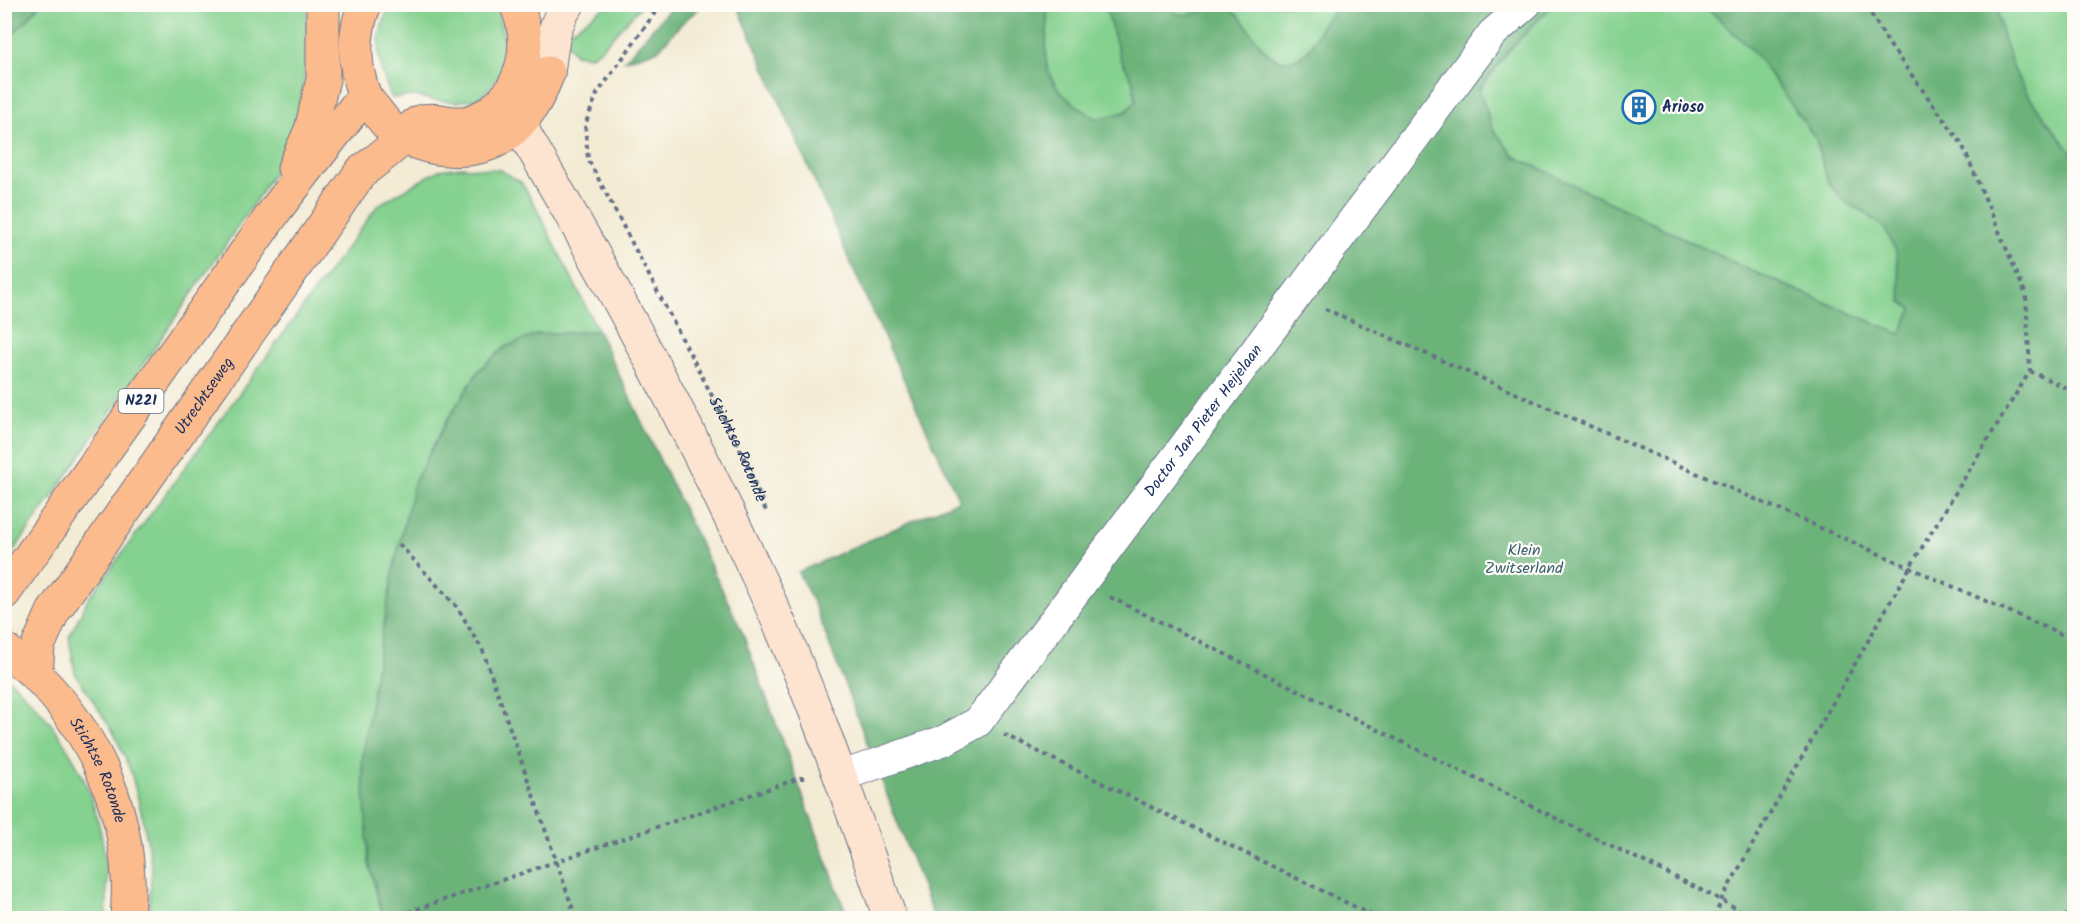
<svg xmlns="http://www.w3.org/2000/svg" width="2079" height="923" font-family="Kalam,sans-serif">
	<rect width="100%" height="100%" fill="#fdfcf7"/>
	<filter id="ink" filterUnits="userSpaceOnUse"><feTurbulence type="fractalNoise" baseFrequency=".0167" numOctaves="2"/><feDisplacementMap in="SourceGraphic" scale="12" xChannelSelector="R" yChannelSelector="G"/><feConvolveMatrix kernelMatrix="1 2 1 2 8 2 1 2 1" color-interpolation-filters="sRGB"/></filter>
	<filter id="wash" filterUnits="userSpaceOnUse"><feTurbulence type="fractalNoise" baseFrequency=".008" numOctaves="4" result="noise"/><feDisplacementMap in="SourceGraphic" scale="24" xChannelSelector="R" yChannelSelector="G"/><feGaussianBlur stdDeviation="1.35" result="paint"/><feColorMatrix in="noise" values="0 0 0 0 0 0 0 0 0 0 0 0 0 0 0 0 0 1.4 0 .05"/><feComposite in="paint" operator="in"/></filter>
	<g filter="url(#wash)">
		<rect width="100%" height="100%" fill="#f3ebd4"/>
		<path fill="#85d18f" stroke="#508076" stroke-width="1.5" d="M 494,4 C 502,24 510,50 501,71 C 496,81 487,89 480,98 L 457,102 L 433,100 L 415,96 L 392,98 C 377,64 372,38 391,5 Z
			M 39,5 L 307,5 C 307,51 306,95 291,139 C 285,158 271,176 261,193 L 50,500 L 5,563 L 5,41 L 27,20 Z
			M 607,5 L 642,5 L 599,51 L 591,56 L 575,54 L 567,43 L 568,33 Z
			M 1045,5 L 1105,5 L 1121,59 L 1133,81 L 1136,101 L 1125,112 L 1096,119 C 1074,104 1050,90 1046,61 C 1044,41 1051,25 1045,5 Z
			M 1167,5 L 1343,5 C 1337,10 1328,16 1323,24 C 1315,36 1314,49 1300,57 C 1260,79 1248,5 1222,7 C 1204,8 1180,26 1167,5 Z
			M 1553,5 L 1704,5 L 1754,52 L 1816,139 L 1828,182 L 1845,202 L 1866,213 L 1885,229 L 1896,251 L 1902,302 L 1912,309 L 1900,334 L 1745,268 L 1514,156 L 1493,129 L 1479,90 L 1509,50 Z
			M 2002,5 L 2074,5 L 2074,156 L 2028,95 L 2016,74 L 2003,38 L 1998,15 Z
			M 461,167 L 500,170 L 521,182 L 535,205 L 598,331 L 538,334 L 479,370 L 446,422 L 414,483 L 369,863 L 383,918 L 148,918 L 152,869 L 143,818 L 131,772 L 114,733 L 75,673 L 69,637 L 87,601 L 378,205 L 439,170 Z
			M 5,676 C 79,739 113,822 106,918 L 5,918 Z"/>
		<path fill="#6cb37a" stroke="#44716c" stroke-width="1.5" d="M 5,4 L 39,5 L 27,20 L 5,41 Z
			M 673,5 L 703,5 L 683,22 L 658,50 L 625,60 Z
			M 737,5 L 1045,5 C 1051,25 1044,41 1046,61 C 1050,90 1074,104 1096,119 L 1125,112 L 1136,101 L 1133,81 L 1121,59 L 1105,5 L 1167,5 C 1180,26 1204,7 1222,6 C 1248,5 1260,79 1300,57 C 1314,49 1315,36 1323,24 C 1328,16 1337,10 1343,5 L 1553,5 L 1509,50 L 1479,90 L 1493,129 L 1514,156 L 1745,268 L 1900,334 L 1912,309 L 1902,302 L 1896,251 L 1885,229 L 1866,213 L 1845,202 L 1828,182 L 1816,139 L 1754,52 L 1704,5 L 2002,5 L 1998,15 L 2003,38 L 2016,74 L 2028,95 L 2074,156 L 2074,918 L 934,918 L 814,604 L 798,572 L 959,500 L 868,302 Z
			M 598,331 L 741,629 L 848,918 L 383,918 L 369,863 L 362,761 L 376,668 L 394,567 L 414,483 L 446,422 L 479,370 L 505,347 L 538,334 Z"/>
	</g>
	<g filter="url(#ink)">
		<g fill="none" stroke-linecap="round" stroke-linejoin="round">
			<defs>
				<g id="street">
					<path id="s2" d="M 839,777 L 945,740 L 978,722 L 1492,34 L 1526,4"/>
				</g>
				<path id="secondary" d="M 548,73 C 551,50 553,23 568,4
					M 521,121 L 525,135 C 609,278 687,422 756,572 C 809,684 850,802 890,918"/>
				<g id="primary">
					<path d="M 365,4 C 353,32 353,65 364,94 C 366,100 373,106 377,112 C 382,118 386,124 392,129 C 424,153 476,158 508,133 C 528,118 539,96 548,73"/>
					<path d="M 294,168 L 311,130 L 323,79 L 323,4"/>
					<path d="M 4,593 L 277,208 L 364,96"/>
					<path id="s3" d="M 4,649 C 15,658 27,666 37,676 C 90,729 125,801 128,877 C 129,891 128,905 127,918"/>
					<path id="s4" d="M 36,675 L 38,646 L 53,612 L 361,172 C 375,161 391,150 404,137 C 410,131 412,125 420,122 C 432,117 449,124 461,123 C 470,123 480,118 487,114 C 524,91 534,43 516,4"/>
				</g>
			</defs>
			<use href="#street" stroke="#677187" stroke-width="32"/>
			<use href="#secondary" stroke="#677187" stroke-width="35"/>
			<use href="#primary" stroke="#677187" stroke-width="35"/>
			<g stroke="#677187" stroke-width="4" stroke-dasharray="4.5 4.5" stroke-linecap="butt">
				<path id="s1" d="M 648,4 L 654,14 L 597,94 L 585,125 L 588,159 L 742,453 L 766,511"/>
				<path d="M 654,14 L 663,4"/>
				<path d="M 1325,309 L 2074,640"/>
				<path d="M 2030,371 L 2074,392"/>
				<path d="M 399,544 L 457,607 L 483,651 L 576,918"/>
				<path d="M 1110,597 L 1721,900 L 1754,918"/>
				<path d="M 1004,735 L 1378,918"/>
				<path d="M 391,918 L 800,778 L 808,778"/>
				<path d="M 1715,918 L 1721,900 L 1910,567 L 2030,371 L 2026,295 L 1962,144 L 1889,44 L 1865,4"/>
				<path d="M 2065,918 L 2074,899"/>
			</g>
			<use href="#street" stroke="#fff" stroke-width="30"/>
			<use href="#secondary" stroke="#fde4d1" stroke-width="33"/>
			<use href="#primary" stroke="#fbbb8d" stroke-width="33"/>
		</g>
	</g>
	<defs>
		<symbol id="building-ring" viewBox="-11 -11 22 22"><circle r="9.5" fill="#fdfcf7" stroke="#1f6fb2" stroke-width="1.5"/><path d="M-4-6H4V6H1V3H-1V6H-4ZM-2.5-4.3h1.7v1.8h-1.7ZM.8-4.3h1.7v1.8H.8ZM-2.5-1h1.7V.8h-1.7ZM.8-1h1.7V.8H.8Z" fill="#1f6fb2"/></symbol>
	</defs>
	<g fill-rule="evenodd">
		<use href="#building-ring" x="1620" y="88" width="38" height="38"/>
	</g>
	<g text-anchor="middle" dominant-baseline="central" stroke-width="4.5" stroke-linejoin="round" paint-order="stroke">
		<rect fill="#fdfcf7" stroke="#5f6c8c" stroke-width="1.5" x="118.5" y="389" width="45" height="24" rx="4.5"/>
		<g font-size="15" font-weight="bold" fill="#1b2f5e">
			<text x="141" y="401">N221</text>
		</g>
		<g font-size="16" font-weight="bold" fill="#1b2f5e" stroke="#fdfcf7" text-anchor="start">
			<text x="1662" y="107">Arioso</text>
		</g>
		<g font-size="16" fill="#1b2f5e" stroke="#fdfcf7">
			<text stroke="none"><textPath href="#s4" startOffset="330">Utrechtseweg</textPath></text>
			<text stroke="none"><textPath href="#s2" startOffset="526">Doctor Jan Pieter Heijelaan</textPath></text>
			<text stroke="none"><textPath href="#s1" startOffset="504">Stichtse Rotonde</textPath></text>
			<text stroke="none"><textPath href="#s3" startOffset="156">Stichtse Rotonde</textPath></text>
		</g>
		<g font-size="16" fill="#3b606d" stroke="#fdfcf7">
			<text x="1524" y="550">Klein<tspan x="1524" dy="18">Zwitserland</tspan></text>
		</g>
	</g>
	<rect width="2079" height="923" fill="none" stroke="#fdfcf7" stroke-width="24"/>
</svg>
